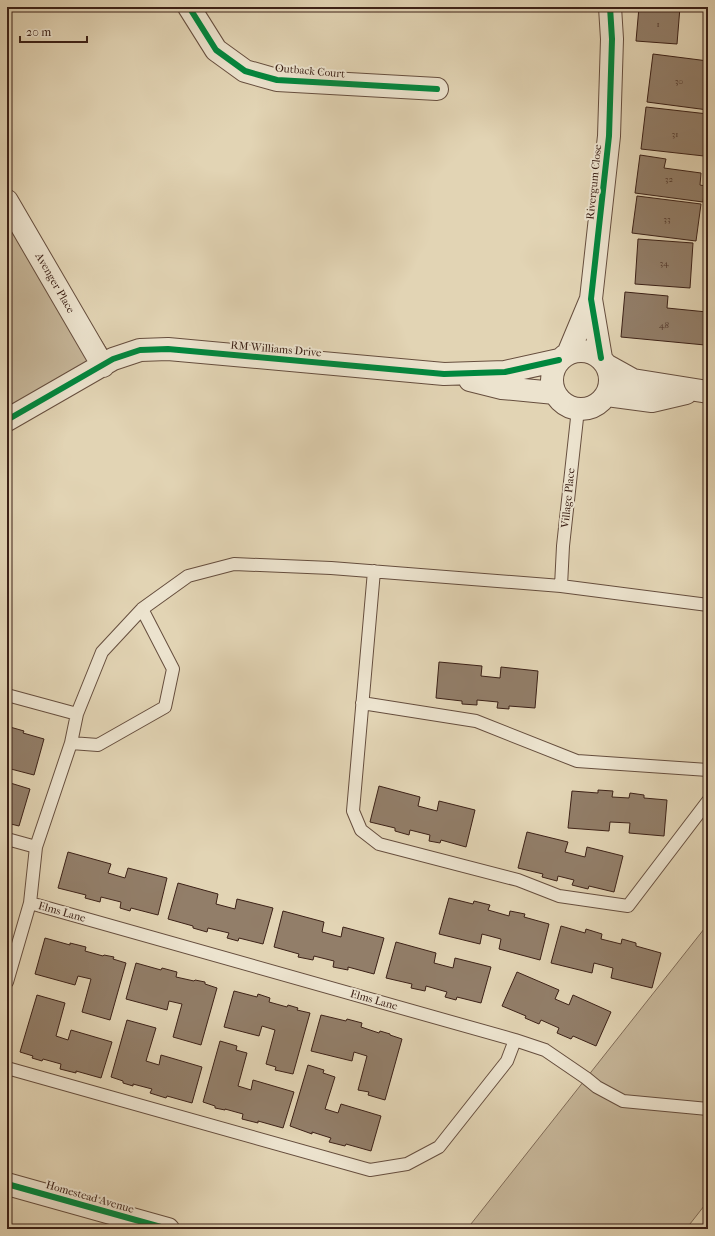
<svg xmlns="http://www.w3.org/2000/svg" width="715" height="1236" font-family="'IM FELL French Canon',serif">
	<rect width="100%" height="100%" fill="#e2d4b4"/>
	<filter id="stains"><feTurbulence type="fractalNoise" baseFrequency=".005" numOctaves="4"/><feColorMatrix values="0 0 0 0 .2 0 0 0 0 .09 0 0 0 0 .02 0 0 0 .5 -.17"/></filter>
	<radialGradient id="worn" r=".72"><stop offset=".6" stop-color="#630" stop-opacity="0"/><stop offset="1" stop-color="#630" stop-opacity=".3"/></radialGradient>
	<path fill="#c6b699" stroke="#816c58" d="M 7,191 L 113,359 L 7,418 Z
		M 708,924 L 708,1201 L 686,1229 L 467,1229 Z"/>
	<path fill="#927e69" stroke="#3c2117" d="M 639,7 L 680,7 L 677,44 L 636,41 Z
		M 653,54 L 708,61 L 708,110 L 647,102 Z
		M 646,107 L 708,114 L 704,156 L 641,149 Z
		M 640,155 L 666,159 L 664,168 L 701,173 L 700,185 L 705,186 L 703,202 L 635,193 Z
		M 637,196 L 701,204 L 696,241 L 632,233 Z
		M 638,239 L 693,243 L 690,288 L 635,284 Z
		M 625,292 L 668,296 L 667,308 L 707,312 L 705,345 L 621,337 Z
		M 439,662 L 482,666 L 481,676 L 500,678 L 501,667 L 538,671 L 535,708 L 509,706 L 509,709 L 497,708 L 498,702 L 477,700 L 477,705 L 462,704 L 462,701 L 436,698 Z
		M 10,727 L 24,731 L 23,733 L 44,739 L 34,775 L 7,768 L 7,731 L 9,731 Z
		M 7,782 L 30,789 L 19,826 L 7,823 Z
		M 379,786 L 420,797 L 418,806 L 437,811 L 439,801 L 475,810 L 466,847 L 441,840 L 440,843 L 429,841 L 430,835 L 410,830 L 409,835 L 395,831 L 395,828 L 370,822 Z
		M 598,790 L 613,791 L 612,797 L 629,798 L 630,793 L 644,795 L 644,798 L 667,800 L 664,836 L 629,833 L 630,823 L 610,822 L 609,831 L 568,828 L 572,791 L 598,793 Z
		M 527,832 L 568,842 L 565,852 L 585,857 L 587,847 L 623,856 L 614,892 L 589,886 L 588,889 L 572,885 L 574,880 L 558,876 L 557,881 L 542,877 L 543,874 L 518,868 Z
		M 68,852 L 111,864 L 108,873 L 125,878 L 128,868 L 167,878 L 158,915 L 131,908 L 130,911 L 120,908 L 121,902 L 101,897 L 100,902 L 85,898 L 86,895 L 58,888 Z
		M 178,883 L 218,894 L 216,904 L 235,909 L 237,899 L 273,908 L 263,944 L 239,938 L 238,941 L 227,938 L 229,933 L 208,928 L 207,932 L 193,928 L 193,926 L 168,919 Z
		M 449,898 L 473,904 L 474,901 L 490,905 L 488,910 L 509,916 L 510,911 L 525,914 L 524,917 L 549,924 L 540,960 L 499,949 L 501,939 L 482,934 L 480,944 L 439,934 Z
		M 283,911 L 324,922 L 322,932 L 341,937 L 343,927 L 384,938 L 374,974 L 348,967 L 348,970 L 333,967 L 334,961 L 314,956 L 313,960 L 298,957 L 299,954 L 274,947 Z
		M 561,926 L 585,933 L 586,929 L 602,934 L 601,939 L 621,944 L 622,939 L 636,943 L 636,946 L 661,953 L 652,988 L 611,978 L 613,968 L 594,963 L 592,973 L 551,963 Z
		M 45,938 L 70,945 L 70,943 L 86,947 L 85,951 L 103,956 L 104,955 L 114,957 L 113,959 L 126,963 L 110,1020 L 82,1012 L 91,979 L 78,976 L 75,985 L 35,974 Z
		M 396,942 L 436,953 L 434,963 L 453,968 L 455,958 L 491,967 L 481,1003 L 457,997 L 456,1000 L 445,997 L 447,992 L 426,986 L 425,991 L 411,988 L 412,984 L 386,978 Z
		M 136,963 L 161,970 L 162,968 L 177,972 L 176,977 L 194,981 L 195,980 L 205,982 L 205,984 L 217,988 L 201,1045 L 173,1037 L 182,1004 L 169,1001 L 167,1010 L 126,999 Z
		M 517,972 L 559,990 L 555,999 L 569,1005 L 573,995 L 611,1012 L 596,1046 L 573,1036 L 571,1039 L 557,1033 L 559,1028 L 541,1020 L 539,1024 L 525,1018 L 526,1016 L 502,1006 Z
		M 234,991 L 257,997 L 258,994 L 270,998 L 269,1002 L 287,1007 L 288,1005 L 298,1008 L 297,1010 L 310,1013 L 293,1074 L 275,1070 L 276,1067 L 266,1064 L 275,1030 L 262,1026 L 259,1036 L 224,1027 Z
		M 37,995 L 65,1003 L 56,1036 L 68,1040 L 71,1030 L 112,1042 L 101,1078 L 76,1071 L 76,1073 L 60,1069 L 61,1064 L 43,1059 L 42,1061 L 32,1058 L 33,1056 L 20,1052 Z
		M 321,1015 L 346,1021 L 347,1019 L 362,1023 L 361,1027 L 379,1033 L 380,1031 L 390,1034 L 390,1035 L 402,1039 L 385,1100 L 368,1095 L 369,1092 L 358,1090 L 367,1056 L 354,1052 L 352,1061 L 311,1051 Z
		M 127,1020 L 156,1028 L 146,1061 L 159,1065 L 161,1055 L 202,1067 L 192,1103 L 167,1096 L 166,1098 L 150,1093 L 152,1089 L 133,1084 L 133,1086 L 123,1083 L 123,1081 L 111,1077 Z
		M 220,1041 L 237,1046 L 236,1050 L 247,1053 L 238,1086 L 251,1090 L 253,1080 L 294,1092 L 283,1128 L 258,1121 L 258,1123 L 242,1119 L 243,1114 L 225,1109 L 225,1110 L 215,1108 L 215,1106 L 203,1102 Z
		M 308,1065 L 324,1070 L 323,1073 L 335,1077 L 325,1109 L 338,1113 L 341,1104 L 381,1116 L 371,1151 L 346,1144 L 345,1146 L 329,1142 L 331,1138 L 312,1132 L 312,1134 L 290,1126 Z"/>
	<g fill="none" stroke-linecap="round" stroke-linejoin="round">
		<defs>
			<path id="lane" d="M 374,571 L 353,811 L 361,830 L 379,844 L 518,880 L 559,896 L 628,906 L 708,801
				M 561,586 L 563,546 L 578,409
				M 7,695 L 77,714
				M 362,703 L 476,721 L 577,761 L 708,770
				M 71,743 L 98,745 L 165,707 L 173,669 L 142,609
				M 7,839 L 36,847
				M 30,903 L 515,1040 L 545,1050 L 586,1078 L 597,1087 L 623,1101 L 708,1109
				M 7,982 L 30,903 L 36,847 L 71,743 L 77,714 L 102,652 L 142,609 L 188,576 L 234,564 L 331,568 L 561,586 L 708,605
				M 7,1068 L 370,1170 L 407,1164 L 439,1147 L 507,1061 L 515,1040"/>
			<path id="street" d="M 189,7 L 216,50 L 245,71 L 277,80 L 437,89
				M 7,201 L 103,366
				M552 380a29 29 0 1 1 58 0a29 29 0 1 1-58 0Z
				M 568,354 L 591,299
				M 601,358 L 591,299 L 609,136 L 612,39 L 610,7
				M 606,365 L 633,380 L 708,392
				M 470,380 L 502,388 L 555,393
				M 607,395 L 652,401 L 686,393
				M 7,420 L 113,359 L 140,350 L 168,349 L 444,374 L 505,372 L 559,360
				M 7,1184 L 168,1229"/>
		</defs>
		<use href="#lane" stroke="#664e3e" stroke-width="14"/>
		<use href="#street" stroke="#664e3e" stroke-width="24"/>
		<use href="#lane" stroke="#ece3ce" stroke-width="12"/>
		<use href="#street" stroke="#ece3ce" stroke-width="22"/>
		<defs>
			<path id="cycleway" d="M 189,7 L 216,50 L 245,71 L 277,80 L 437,89
				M 601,358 L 591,299 L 609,136 L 612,39 L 610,7
				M 7,420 L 113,359 L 140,350 L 168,349 L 444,374 L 505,372 L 559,360
				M 7,1184 L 168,1229"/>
		</defs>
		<use href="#cycleway" stroke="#ece3ce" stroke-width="8"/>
		<use href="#cycleway" stroke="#00873e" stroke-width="6"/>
	</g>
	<g text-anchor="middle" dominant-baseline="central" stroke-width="4" stroke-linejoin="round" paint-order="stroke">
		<g font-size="9" fill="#52382c">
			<text x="658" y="24">1</text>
			<text x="679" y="81">30</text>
			<text x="675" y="134">31</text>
			<text x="669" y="179">32</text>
			<text x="667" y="219">33</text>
			<text x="664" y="263">34</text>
			<text x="664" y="325">48</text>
		</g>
		<g font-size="11" fill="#3c2117" stroke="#ece3ce">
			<text transform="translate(310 71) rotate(5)">Outback Court</text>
			<text transform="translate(594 182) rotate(-84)">Rivergum Close</text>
			<text transform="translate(55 283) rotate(60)">Avenger Place</text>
			<text transform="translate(276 349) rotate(5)">RM Williams Drive</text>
			<text transform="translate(568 498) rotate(-84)">Village Place</text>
			<text transform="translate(62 912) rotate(16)">Elms Lane</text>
			<text transform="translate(374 1000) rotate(16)">Elms Lane</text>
			<text transform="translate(90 1197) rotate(16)">Homestead Avenue</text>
		</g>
	</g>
	<rect width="715" height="1236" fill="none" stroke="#e2d4b4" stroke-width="24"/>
	<rect x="8" y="8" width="699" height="1220" fill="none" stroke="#3c2117" stroke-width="2"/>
	<rect x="12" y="12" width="691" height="1212" fill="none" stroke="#3c2117"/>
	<path d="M20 36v6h67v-6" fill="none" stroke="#3c2117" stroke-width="2"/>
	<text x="26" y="36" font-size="12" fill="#3c2117" stroke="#ece3ce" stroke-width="3" paint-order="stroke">20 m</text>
	<rect width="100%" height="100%" filter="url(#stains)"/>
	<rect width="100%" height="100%" fill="url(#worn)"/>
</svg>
